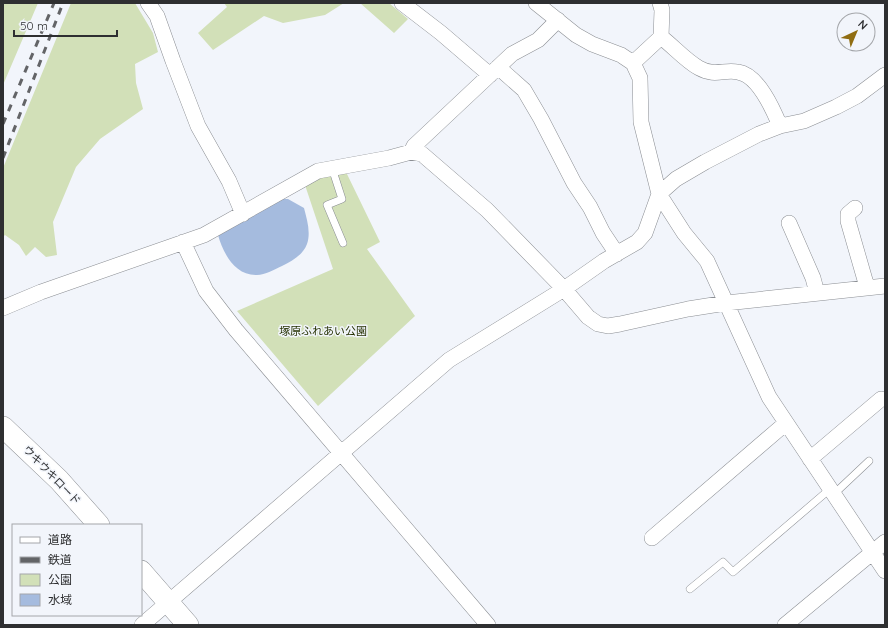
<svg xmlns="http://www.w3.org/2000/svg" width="888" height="628" font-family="Quicksand,'Noto Sans JP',sans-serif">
	<rect width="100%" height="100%" fill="#f2f5fb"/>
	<path fill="#d2e0b8" d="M 3,3 L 38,3 L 3,85 Z
		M 71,3 L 135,3 L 153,33 L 158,52 L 135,64 L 136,83 L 143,109 L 100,139 L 76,167 L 53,222 L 57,255 L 46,257 L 35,247 L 26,256 L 19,245 L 5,235 L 3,237 L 3,168 Z
		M 224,3 L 344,3 L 325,15 L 283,23 L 264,16 L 213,50 L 198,33 L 227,7 Z
		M 360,3 L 389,3 L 408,19 L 394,33 Z
		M 346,172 L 380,242 L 367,249 L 415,316 L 318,406 L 237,311 L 333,269 L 305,185 L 315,179 Z"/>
	<path fill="#a5bbde" d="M 279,199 L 288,199 L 304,208 C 307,220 311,232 307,244 C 303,255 292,261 282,266 C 275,269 265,275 257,275 C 235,276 223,253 218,235 Z"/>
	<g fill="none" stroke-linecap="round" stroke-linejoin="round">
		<defs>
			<path id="lane" d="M 332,168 L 342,199 L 327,205 L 343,243
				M 834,494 L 869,461
				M 690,589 L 723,562 L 733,572 L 830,489"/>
			<path id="street" d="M 148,3 L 157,16 L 173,61 L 198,126 L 229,181 L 243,214
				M 402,3 L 441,33 L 490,75
				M 536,3 L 576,35 L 592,44 L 621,55 L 633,63 L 640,78 L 641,122 L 659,194 L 684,233 L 707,261 L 769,397 L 885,571
				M 661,37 C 673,46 686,61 699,68 C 715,77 724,69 738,72 C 758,75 773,109 780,126
				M 633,63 L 661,37 L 662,10 L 660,3
				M 498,67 L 524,90 L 541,119 L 574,183 L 590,207 L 603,233 L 617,254
				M 411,152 L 414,146 L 512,54 L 538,40 L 558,20
				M 855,208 L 848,214 L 848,221 L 867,287
				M 789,223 L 813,278 L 817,293
				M 183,242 L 206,291 L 236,330 L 488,625
				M 3,308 L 41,292 L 204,235 L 318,171 L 389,158 L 411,152 L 422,154 L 487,210 L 564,289 L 588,317 L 598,324 L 608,326 L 620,324 L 688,309 L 726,303 L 885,286
				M 810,459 L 881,399
				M 652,538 L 786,423
				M 142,625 L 449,360 L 564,289 L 604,261 L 637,242 L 645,233 L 659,194 L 676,179 L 705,162 L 759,134 L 780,126 L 804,121 L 836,107 L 857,96 L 885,75
				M 785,625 L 885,542"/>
			<path id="secondary" d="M 3,427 L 59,480 L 99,525
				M 141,571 L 188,625"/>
		</defs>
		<use href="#lane" stroke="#8b8e93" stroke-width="8"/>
		<use href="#street" stroke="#8b8e93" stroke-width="16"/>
		<use href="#secondary" stroke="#8b8e93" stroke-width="22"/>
		<use href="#lane" stroke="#fff" stroke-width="7"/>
		<use href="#street" stroke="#fff" stroke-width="15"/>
		<use href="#secondary" stroke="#fff" stroke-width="21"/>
		<path stroke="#636467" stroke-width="3" stroke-dasharray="7 7" stroke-linecap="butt" d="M 3,124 L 54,3
			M 3,158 L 63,3"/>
	</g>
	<g text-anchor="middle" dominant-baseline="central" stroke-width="3" stroke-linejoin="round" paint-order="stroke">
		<g font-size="11" fill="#263203" stroke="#f2f5fb">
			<text x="323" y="331">塚原ふれあい公園</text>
		</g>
		<g font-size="11" fill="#2e2f31" stroke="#f2f5fb">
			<text transform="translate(52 475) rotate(46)">ウキウキロード</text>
		</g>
	</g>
	<rect width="888" height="628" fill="none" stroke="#2e2f31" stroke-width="8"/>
	<rect x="12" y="524" width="130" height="92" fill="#f2f5fb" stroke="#a4a6aa"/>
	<rect x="20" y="537" width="20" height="6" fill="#ffffff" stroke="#a4a6aa"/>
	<text x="48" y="544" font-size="12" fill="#2e2f31">道路</text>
	<rect x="20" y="557" width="20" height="6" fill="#636467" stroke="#a4a6aa"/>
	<text x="48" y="564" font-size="12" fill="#2e2f31">鉄道</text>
	<rect x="20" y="574" width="20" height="12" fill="#d2e0b8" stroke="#a4a6aa"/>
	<text x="48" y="584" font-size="12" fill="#2e2f31">公園</text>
	<rect x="20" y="594" width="20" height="12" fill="#a5bbde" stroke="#a4a6aa"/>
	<text x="48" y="604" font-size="12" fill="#2e2f31">水域</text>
	<g transform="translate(856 32) rotate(44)"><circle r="19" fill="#f2f5fb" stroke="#a4a6aa"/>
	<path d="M0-3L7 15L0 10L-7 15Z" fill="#906d12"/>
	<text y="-6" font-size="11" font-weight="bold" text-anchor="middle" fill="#2e2f31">N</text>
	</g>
	<path d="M14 30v6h103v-6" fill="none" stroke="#2e2f31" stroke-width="2"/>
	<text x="20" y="30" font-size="12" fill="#2e2f31" stroke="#f2f5fb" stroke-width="3" paint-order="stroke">50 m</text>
</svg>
